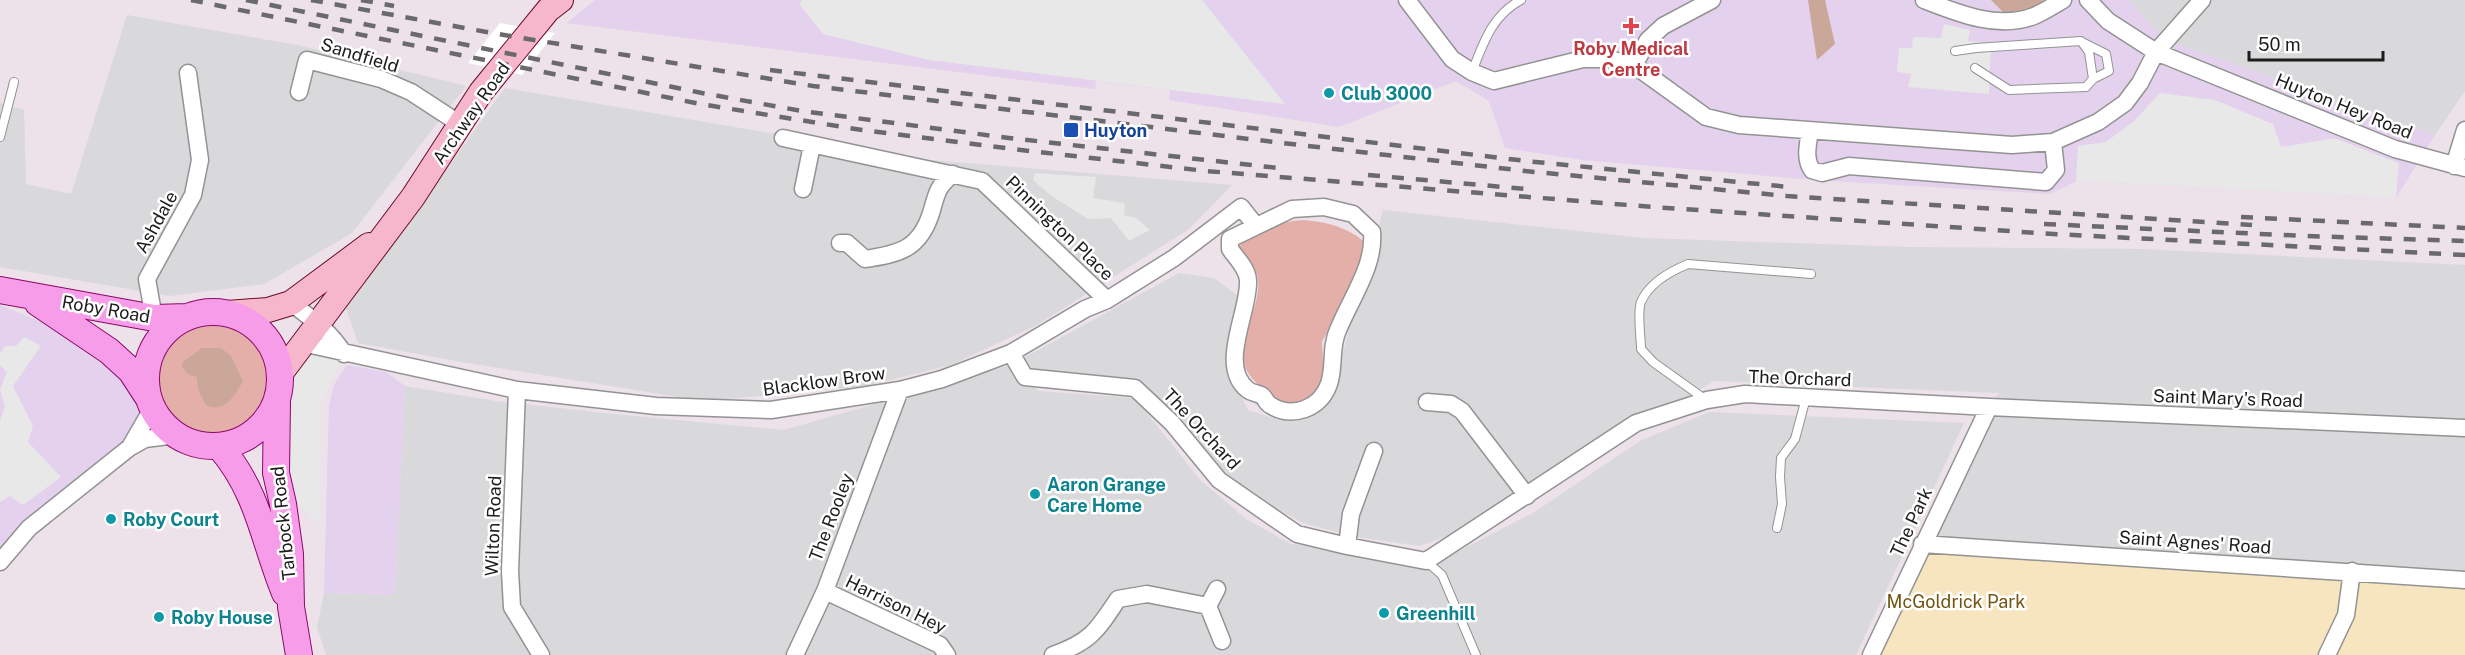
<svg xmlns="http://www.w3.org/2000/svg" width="2465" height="655" font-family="'Public Sans',sans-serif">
	<rect width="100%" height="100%" fill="#ede1ea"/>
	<path fill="#d9d8da" d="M 2129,0 L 2465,0 L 2465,91 L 2435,135 L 2163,39 Z
		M 127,15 L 297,45 L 466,86 L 352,233 L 264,284 L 170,296 L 0,267 L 0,103 L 24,110 L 26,184 L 71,194 Z
		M 505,88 L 929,160 L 1232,185 L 1189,229 L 1037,325 L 951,365 L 866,386 L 704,401 L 462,362 L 358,343 L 346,308 Z
		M 1383,210 L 1643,238 L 1909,247 L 2141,249 L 2465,265 L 2465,580 L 1922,544 L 1989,407 L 1999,393 L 1714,381 L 1471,527 L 1420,546 L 1356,537 L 1303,523 L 1227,481 L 1138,378 L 1032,376 L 1022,359 L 1179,273 L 1214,278 L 1237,295 L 1230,352 L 1233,380 L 1248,410 L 1272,418 L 1307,415 L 1338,375 L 1355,301 L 1374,248 Z
		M 1014,364 L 1038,391 L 1135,398 L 1200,480 L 1246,519 L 1291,544 L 1406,556 L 1461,550 L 1533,513 L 1640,441 L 1709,412 L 1964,423 L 1856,655 L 326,655 L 317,627 L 324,593 L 395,595 L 405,386 L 496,401 L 613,414 L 784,430 Z"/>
	<path fill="#e3d1ed" d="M 595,0 L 2129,0 L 2163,39 L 2435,135 L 2396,198 L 2077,181 L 2050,194 L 1814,180 L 1583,160 L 1505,148 L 1489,101 L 1456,81 L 1339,127 L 1169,100 L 1170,90 L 1096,81 L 1095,89 L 567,23 Z
		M 0,305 L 44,323 L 133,386 L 140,410 L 133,426 L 129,448 L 0,562 Z
		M 347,365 L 386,372 L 405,386 L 395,595 L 324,593 L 329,405 L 334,385 Z"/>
	<path fill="#e5afa9" d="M 1303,220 C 1328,222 1347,227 1366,243 L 1360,268 L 1322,342 L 1324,375 L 1318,390 L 1302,403 C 1280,403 1277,401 1261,387 C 1219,353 1262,318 1258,279 C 1257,268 1245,257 1239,248 C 1248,227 1283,222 1303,220 Z
		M159 380a54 54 0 1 1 108 0a54 54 0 1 1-108 0Z"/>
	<path fill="#caa798" d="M 1808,0 L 1825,0 L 1835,44 L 1817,60 Z
		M 1991,0 L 2043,0 L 2037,8 L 2004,13 Z
		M 202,348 L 221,348 L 231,356 L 243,381 C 235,395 225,414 206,405 L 198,390 L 197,377 L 189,375 L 182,367 L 183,362 Z"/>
	<path fill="#f6e5bf" d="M 1922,544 L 2465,585 L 2465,655 L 1871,655 Z"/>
	<path fill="#e8e8e8" d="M 801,0 L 1202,0 L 1285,104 L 929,60 L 823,34 L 800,5 Z
		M 1944,24 L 1970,30 L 1968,41 L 1991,44 L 1989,94 L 1908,87 L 1911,74 L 1897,72 L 1899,48 L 1912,48 L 1913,37 L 1941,38 Z
		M 2160,93 L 2215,100 L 2273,124 L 2281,147 L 2334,138 L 2399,163 L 2396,198 L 2076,181 L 2078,146 L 2106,142 L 2134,121 Z
		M 1035,173 L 1096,177 L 1093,198 L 1125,203 L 1124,215 L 1136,218 L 1150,230 L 1129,241 L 1111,218 L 1088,219 L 1050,195 L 1033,180 Z
		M 24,337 L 41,346 L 13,386 L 33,426 L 28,442 L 61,477 L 23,505 L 10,496 L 0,502 L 0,421 L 5,407 L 0,389 L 7,372 L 0,365 L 0,354 L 5,346 L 16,346 Z
		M 308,349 L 344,354 L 321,402 L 319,527 L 295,499 L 289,473 L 286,411 L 299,363 Z"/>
	<path fill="#fff" d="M 500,23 L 555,33 L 522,75 L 468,63 Z"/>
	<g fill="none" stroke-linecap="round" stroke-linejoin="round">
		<defs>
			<path id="lane" d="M 2084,43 L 2106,54 L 2109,71 L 2093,79
				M 1955,51 L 1976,48 L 2081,41 L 2089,52 L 2093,79 L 2086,87 L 2009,90 L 1975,68
				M 1472,72 C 1483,44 1492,15 1521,0
				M 0,137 L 14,82
				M 1706,400 L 1653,362 L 1641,349 C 1641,338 1637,312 1641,302 C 1649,283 1671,271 1688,264 L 1811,274
				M 1777,528 L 1782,504 L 1780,477 L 1781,458 L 1795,439 L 1806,398
				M 1426,561 L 1442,575 L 1476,655"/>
			<path id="street" d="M 1407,0 L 1452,59 L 1472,72 L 1494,81 L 1583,59 L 1609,59 L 1634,65 L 1706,117 L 1739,125 L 2012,145 L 2053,142 L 2098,122 L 2125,103 L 2140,83 L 2156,52 L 2202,0
				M 1924,0 C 1957,13 1998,30 2034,16 C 2044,12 2054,5 2063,0
				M 2088,0 L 2108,21 L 2156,52 L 2395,149 L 2465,168
				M 1634,65 L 1648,40 L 1663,26 L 1712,0
				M 299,92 L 307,60 L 381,79 L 411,92 L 460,124
				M 1810,131 C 1808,145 1804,158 1812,170 L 1822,173 L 1849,166 L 2046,182 L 2056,170 L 2053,142
				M 783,138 L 982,181 L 1107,300
				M 2454,166 L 2465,130
				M 803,189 L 812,145
				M 1324,207 L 1353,214 L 1372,232 C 1375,266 1351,298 1338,330 C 1330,347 1335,366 1329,384 C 1320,409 1292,419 1270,405 C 1266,403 1265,397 1261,395 C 1257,393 1252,393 1248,390 C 1217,366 1250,311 1248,280 C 1247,268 1237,259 1230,249 L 1230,239 L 1292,209 Z
				M 840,243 L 847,243 L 865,259 C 901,254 921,248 932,210 C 937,192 938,186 953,174
				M 291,303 C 311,318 331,332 344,354
				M 154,318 L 147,279 L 193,195 L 200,160 L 188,73
				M 302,343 L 517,390 L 656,406 L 771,410 L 900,390 L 942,379 L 1011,353 L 1085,309 L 1107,300 L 1174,258 L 1241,207 L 1256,226
				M 1011,353 L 1025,377 L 1135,388 L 1172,423 L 1219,480 L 1297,534 L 1347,546 L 1426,561 L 1636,423 L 1707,400 L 1745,394 L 1989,407 L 2465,428
				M 517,390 L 510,571 L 512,607 L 541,655
				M 1427,402 L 1451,404 L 1462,411 L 1527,496
				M 130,447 L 152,409
				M 1922,544 L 2465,580
				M 1347,546 L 1351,514 L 1374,451
				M 0,562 L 29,528 L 129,448 L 145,439 L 176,435
				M 1217,589 L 1208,606 L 1222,641
				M 825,591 L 940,645 L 947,655
				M 795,655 L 825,591 L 900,390
				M 1053,655 C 1090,642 1097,631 1118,599 L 1147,594 L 1208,606
				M 1871,655 L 1989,407
				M 2327,655 L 2346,615 L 2352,571"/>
			<path id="secondary" d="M 227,313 L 268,310 L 291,303 L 369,245
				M 281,373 L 413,197 L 481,92 L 548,10 L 561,0"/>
			<path id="primary" d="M 0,290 L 154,318 L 187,317
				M 38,303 L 109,351 L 131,371 L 148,397
				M146 379a67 67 0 1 1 134 0a67 67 0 1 1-134 0Z
				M 277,403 L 276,473 L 283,504 L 290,554 L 291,607 L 299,655
				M 220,447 C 259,493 263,539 285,593"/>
		</defs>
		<use href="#lane" stroke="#939393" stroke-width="10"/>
		<use href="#street" stroke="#939393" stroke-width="19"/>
		<use href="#secondary" stroke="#6c0926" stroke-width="26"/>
		<use href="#primary" stroke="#8c0768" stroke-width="28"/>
		<use href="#lane" stroke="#fff" stroke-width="8"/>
		<use href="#street" stroke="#fff" stroke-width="16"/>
		<use href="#secondary" stroke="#f6b6cc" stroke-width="24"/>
		<use href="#primary" stroke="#f79ce8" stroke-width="26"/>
		<path stroke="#6a6a6a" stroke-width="4.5" stroke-dasharray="12 12" stroke-linecap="butt" d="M 191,0 L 700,104 L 862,130 L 1021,150 L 1206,171 L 1653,207 L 2053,234 L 2465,255
			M 246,0 L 702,93 L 802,111 L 1009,138 L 1287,169
			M 311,0 L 492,33 L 813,86 L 1274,142 L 1525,171 L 1787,196 L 2252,225
			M 361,0 L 394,6
			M 770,70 L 1526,161 L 1789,187
			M 1368,175 L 1526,189
			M 2241,217 L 2465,228
			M 2044,224 L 2306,236 L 2465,241"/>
	</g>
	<path fill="#e0444e" stroke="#fff" stroke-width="2" d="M1628 17h6v6h6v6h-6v6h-6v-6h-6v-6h6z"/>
	<g fill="#0f9aa8" stroke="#fff" stroke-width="2">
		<circle cx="1329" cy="93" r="6"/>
		<circle cx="1035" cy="494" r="6"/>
		<circle cx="111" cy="519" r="6"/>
		<circle cx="1384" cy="613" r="6"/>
		<circle cx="159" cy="617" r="6"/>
	</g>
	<rect fill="#1a4fb4" stroke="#fff" stroke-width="2" x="1063" y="122" width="16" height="16" rx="3"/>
	<g text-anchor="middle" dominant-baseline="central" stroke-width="5" stroke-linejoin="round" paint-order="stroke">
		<g font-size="18" font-weight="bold" fill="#be3a42" stroke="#fff">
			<text x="1631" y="48">Roby Medical<tspan x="1631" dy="21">Centre</tspan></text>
		</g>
		<g font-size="18" fill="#1c1c1c" stroke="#fff">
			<text transform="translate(360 55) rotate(17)">Sandfield</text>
			<text transform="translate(2344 106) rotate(22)">Huyton Hey Road</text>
			<text transform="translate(471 113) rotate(-55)">Archway Road</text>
			<text transform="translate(156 222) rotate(-61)">Ashdale</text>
			<text transform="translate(1060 228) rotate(44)">Pinnington Place</text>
			<text transform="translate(106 309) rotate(10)">Roby Road</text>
			<text transform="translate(1800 378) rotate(2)">The Orchard</text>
			<text transform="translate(824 381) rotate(-8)">Blacklow Brow</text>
			<text transform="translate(2228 398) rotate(2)">Saint Mary's Road</text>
			<text transform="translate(1202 429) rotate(47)">The Orchard</text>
			<text transform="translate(831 517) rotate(-69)">The Rooley</text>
			<text transform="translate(1911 522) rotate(-65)">The Park</text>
			<text transform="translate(283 523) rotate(-96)">Tarbock Road</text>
			<text transform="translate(493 526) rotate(-88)">Wilton Road</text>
			<text transform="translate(2195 542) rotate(4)">Saint Agnes' Road</text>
			<text transform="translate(896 604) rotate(26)">Harrison Hey</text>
		</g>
		<g font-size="18" font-weight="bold" fill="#0d838f" stroke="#fff" text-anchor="start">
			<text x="1341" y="93">Club 3000</text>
			<text x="1047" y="484">Aaron Grange<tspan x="1047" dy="21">Care Home</tspan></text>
			<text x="123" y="519">Roby Court</text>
			<text x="1396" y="613">Greenhill</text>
			<text x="171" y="617">Roby House</text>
		</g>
		<g font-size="18" font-weight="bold" fill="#164399" stroke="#fff" text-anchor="start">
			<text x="1084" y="130">Huyton</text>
		</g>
		<g font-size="18" fill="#735410" stroke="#fff">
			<text x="1956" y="601">McGoldrick Park</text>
		</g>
	</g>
	<path d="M2249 51v9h134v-9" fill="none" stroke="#1c1c1c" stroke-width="3"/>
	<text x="2258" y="51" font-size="18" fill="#1c1c1c" stroke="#ffffff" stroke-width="4.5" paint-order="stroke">50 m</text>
</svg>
